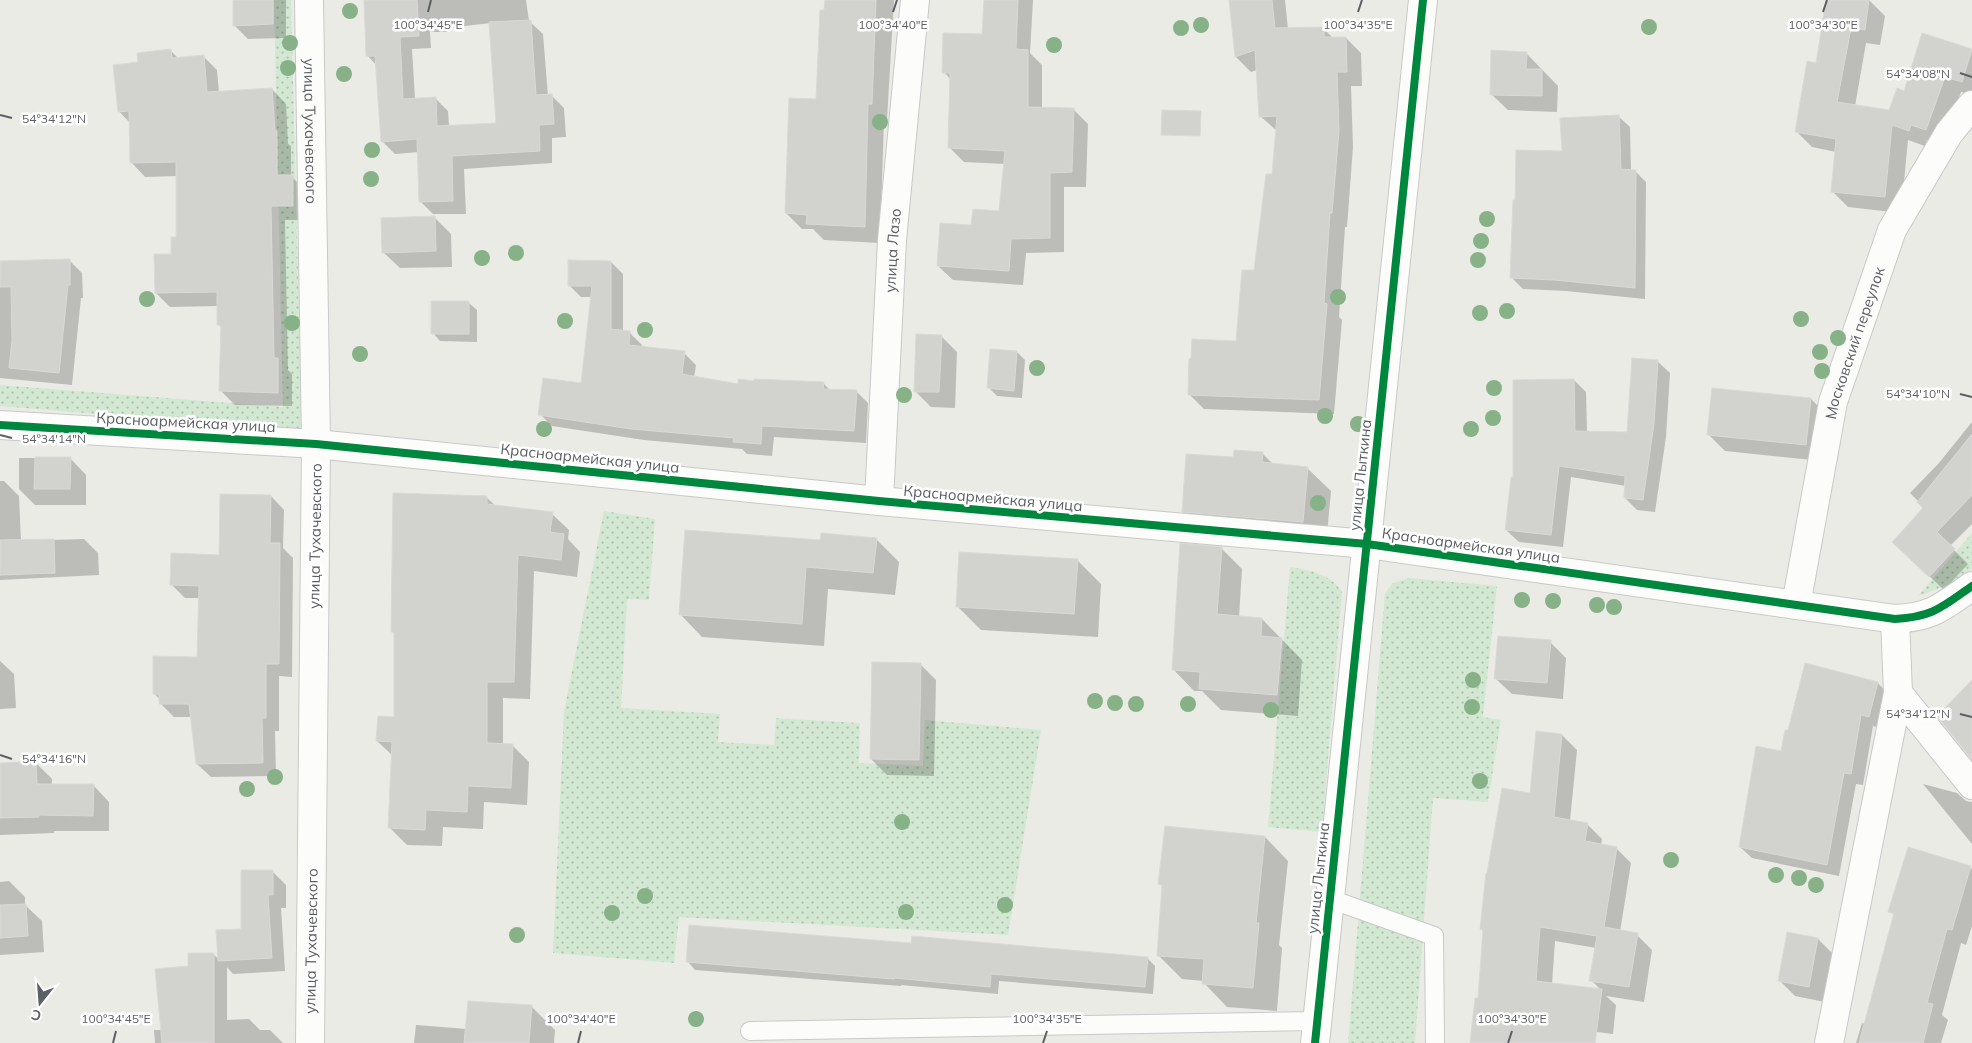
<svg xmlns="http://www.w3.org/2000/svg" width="1972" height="1043" font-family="Mulish,sans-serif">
	<defs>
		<pattern id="grass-dots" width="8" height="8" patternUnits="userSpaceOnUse" patternTransform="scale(1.25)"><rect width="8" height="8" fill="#d3e8d2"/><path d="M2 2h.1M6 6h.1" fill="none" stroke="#aebfae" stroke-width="1.8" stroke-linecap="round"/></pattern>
	</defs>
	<rect width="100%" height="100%" fill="#ebebe6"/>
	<path fill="url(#grass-dots)" d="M 274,0 L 291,0 L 302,431 L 0,406 L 0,385 L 283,407 Z
		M 604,511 L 655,519 L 649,600 L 627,599 L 621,708 L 720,714 L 718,742 L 774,745 L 776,718 L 860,723 L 859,763 L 923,766 L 925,720 L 1041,730 L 1008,935 L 679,917 L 674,963 L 553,953 L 564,711 Z
		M 1972,533 L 1972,569 L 1951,584 L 1918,596 Z
		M 1290,567 C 1311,570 1329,574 1342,591 L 1322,832 L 1268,827 Z
		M 1409,578 L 1497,586 L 1483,717 L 1501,720 L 1488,802 L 1433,798 L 1415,1043 L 1348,1043 L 1385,593 L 1393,583 Z"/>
	<path fill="#0003" fill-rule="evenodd" d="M 234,0 L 286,0 L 286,38 L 248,39 L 234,25 Z
		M 365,0 L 526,0 L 529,21 L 543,34 L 548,96 L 551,95 L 564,108 L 566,137 L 552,138 L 552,163 L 464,169 L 466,214 L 433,214 L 420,201 L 419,152 L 395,154 L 382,141 L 377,66 L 368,56 ZM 491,23 L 498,124 L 449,127 L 448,111 L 435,98 L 415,99 L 412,49 L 431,48 L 430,32 L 447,32 L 447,28 Z
		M 826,0 L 894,0 L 887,120 L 884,120 L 880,243 L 824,240 L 813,229 L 802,229 L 786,213 L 817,100 Z
		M 985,0 L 1033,0 L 1030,53 L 1042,65 L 1042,108 L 1073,109 L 1088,124 L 1086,187 L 1064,187 L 1064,252 L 1026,253 L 1023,285 L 953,280 L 938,266 L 973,226 L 1000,212 L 1005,164 L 964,162 L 949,147 L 951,80 L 944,72 L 984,35 Z
		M 1230,0 L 1285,0 L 1288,29 L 1323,28 L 1333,38 L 1346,38 L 1361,53 L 1362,86 L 1351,86 L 1353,147 L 1347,227 L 1345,227 L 1339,317 L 1342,320 L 1334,414 L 1204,409 L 1189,394 L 1237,342 L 1255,272 L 1273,176 L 1277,131 L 1260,116 L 1257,70 L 1251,72 L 1236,57 Z
		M 1827,0 L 1869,0 L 1885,16 L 1880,45 L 1866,43 L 1855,106 L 1890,111 L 1905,92 L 1923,35 L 1972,51 L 1972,95 L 1961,92 L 1942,145 L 1927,140 L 1925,146 L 1908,140 L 1901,213 L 1848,207 L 1832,191 L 1836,152 L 1812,147 L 1796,131 L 1817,64 Z
		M 171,51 L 178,58 L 203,56 L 217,70 L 219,93 L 272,89 L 286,104 L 288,144 L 291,146 L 291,176 L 306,191 L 306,220 L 285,220 L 288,370 L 292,374 L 292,406 L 235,405 L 221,391 L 222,328 L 219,325 L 218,306 L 170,307 L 156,293 L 173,256 L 177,238 L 177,176 L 145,177 L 131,162 L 130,123 L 119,111 L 139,63 Z
		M 1526,53 L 1558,86 L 1557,112 L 1508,110 L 1491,94 Z
		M 1618,116 L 1630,127 L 1631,171 L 1635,171 L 1646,182 L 1645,299 L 1566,291 L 1523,289 L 1512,278 L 1563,152 Z
		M 435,218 L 451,234 L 452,267 L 400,268 L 383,252 Z
		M 69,260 L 82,273 L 83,298 L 81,298 L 72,385 L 0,378 L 0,262 Z
		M 611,262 L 623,274 L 623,332 L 630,333 L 642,345 L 641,348 L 684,353 L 696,365 L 694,378 L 739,385 L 823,383 L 830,390 L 856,391 L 868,403 L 866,443 L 774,437 L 772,456 L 747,454 L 742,449 L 644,440 L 552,426 L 540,414 L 582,385 L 592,297 L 581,297 L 569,285 Z
		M 469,303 L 477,310 L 477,342 L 440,341 L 433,333 Z
		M 941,336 L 957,352 L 955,408 L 931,407 L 915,391 Z
		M 1017,352 L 1025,360 L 1022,398 L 997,396 L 989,388 Z
		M 1657,361 L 1670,373 L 1666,437 L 1655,512 L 1637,510 L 1625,498 L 1626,486 L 1571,477 L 1563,547 L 1519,542 L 1506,530 L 1515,478 L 1574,380 L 1586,392 L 1587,432 L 1629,433 Z
		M 1811,399 L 1827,415 L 1822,461 L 1725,451 L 1709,435 Z
		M 1972,422 L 1972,524 L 1950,546 L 1968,564 L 1944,590 L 1908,556 L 1925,508 L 1910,493 L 1939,463 Z
		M 1262,453 L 1274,465 L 1307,468 L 1331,491 L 1326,545 L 1207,535 L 1183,512 L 1234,459 Z
		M 19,458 L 70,458 L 86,475 L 86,505 L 35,505 L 19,489 Z
		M 0,481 L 4,481 L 19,496 L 21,541 L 84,539 L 98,553 L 99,575 L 0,580 Z
		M 271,496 L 284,510 L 283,548 L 293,558 L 292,677 L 279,676 L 279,731 L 275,731 L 276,776 L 211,777 L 197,764 L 192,717 L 174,717 L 161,704 L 160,700 L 154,693 L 199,658 L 200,598 L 185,598 L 171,584 L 220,556 Z
		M 487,498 L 496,506 L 552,514 L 569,530 L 568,539 L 580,552 L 577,577 L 534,571 L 530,699 L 503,698 L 503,745 L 512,745 L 529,762 L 527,805 L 484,802 L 483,829 L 443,827 L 442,846 L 407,845 L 390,828 L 393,756 L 377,741 L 395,718 L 395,634 L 392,631 Z
		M 876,539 L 899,562 L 895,595 L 828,589 L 824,646 L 702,637 L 680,614 L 821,541 Z
		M 1221,548 L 1242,569 L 1239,617 L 1262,619 L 1302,660 L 1298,716 L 1221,710 L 1202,691 L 1194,691 L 1173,669 Z
		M 1078,561 L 1101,584 L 1098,637 L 981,630 L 957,606 Z
		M 1550,642 L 1566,658 L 1563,699 L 1512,694 L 1495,678 Z
		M 0,661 L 14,674 L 16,708 L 0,709 Z
		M 920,664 L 936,680 L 934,776 L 887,775 L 871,759 Z
		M 1878,683 L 1889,695 L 1881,728 L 1873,726 L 1863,785 L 1856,784 L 1839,876 L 1752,858 L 1740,847 L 1782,753 Z
		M 1562,735 L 1577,750 L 1570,821 L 1587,824 L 1602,839 L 1601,845 L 1616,848 L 1631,863 L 1620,932 L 1637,935 L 1652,950 L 1644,1002 L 1606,996 L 1616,1005 L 1613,1034 L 1549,1026 L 1547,1043 L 1472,1043 L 1479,999 L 1484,932 L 1481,929 L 1531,794 ZM 1555,941 L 1596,948 L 1591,980 L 1601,990 L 1552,984 Z
		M 36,763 L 52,779 L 52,785 L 93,785 L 109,802 L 109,831 L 54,831 L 54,833 L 0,835 L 0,764 Z
		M 1923,784 L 1957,793 L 1966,801 L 1972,802 L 1972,844 Z
		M 1265,837 L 1288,861 L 1279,945 L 1282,948 L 1277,1011 L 1227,1007 L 1204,983 L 1204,981 L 1182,979 L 1158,955 L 1163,887 L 1160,884 Z
		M 1970,867 L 1972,869 L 1972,926 L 1966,945 L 1961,943 L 1942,1015 L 1948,1020 L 1941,1043 L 1856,1043 L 1862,1023 L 1866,1024 L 1895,916 L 1890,911 Z
		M 272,871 L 286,885 L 286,908 L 281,908 L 285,971 L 233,974 L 227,967 L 227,1020 L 249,1019 L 260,1030 L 270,1030 L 283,1043 L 155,1043 L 154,1030 L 162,1030 L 189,967 L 213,954 L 220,960 L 242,930 Z
		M 9,881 L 25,897 L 25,905 L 42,921 L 44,952 L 0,955 L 0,882 Z
		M 1788,933 L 1818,939 L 1834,955 L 1825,1002 L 1795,996 L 1779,980 Z
		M 912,944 L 1147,958 L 1155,966 L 1153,994 L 999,981 L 998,994 L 901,985 L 901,986 L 695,970 L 688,962 Z
		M 531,1006 L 555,1030 L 554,1043 L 414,1043 L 416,1025 L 467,1029 Z"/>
	<path fill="#d2d2cf" stroke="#dad9d6" d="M 233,0 L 273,0 L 273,24 L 233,26 Z
		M 364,0 L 417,0 L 419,36 L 400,37 L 403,99 L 436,97 L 437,126 L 496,123 L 489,22 L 531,20 L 536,95 L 552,94 L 554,124 L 539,125 L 540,151 L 452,156 L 453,201 L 419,202 L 417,139 L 381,142 L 375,56 L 366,56 Z
		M 825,0 L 876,0 L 872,104 L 868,104 L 865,227 L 806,224 L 807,215 L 785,213 L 789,98 L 816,99 L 820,10 L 824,10 Z
		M 984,0 L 1018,0 L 1016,49 L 1028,50 L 1028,107 L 1074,108 L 1072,172 L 1050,173 L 1050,238 L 1011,239 L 1009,271 L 937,266 L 940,223 L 971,225 L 973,209 L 999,211 L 1005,151 L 948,148 L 950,73 L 942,73 L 943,33 L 982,34 Z
		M 1229,0 L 1272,0 L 1275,28 L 1324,27 L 1324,37 L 1346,37 L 1347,72 L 1337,72 L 1339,131 L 1332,213 L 1330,213 L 1324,303 L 1327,304 L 1319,400 L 1188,395 L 1189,359 L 1191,358 L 1192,339 L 1236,341 L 1242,270 L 1254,270 L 1266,174 L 1272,174 L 1277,116 L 1259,117 L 1255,50 L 1235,57 Z
		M 1826,0 L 1869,0 L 1865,30 L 1851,28 L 1837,102 L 1889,110 L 1897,88 L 1904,91 L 1922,33 L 1972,49 L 1962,82 L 1945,77 L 1926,130 L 1911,125 L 1909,131 L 1892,125 L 1885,197 L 1831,192 L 1836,139 L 1795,132 L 1807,61 L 1816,63 Z
		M 171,49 L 172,58 L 204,55 L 207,92 L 272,88 L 275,131 L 277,131 L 277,175 L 293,175 L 293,206 L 271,206 L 274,358 L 278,358 L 278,393 L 219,391 L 221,325 L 217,325 L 217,292 L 155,293 L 154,254 L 171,254 L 171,237 L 176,237 L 176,162 L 130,163 L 129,111 L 118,112 L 113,65 L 138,62 L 137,53 Z
		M 1491,50 L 1527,52 L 1526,69 L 1542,69 L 1542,96 L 1490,95 Z
		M 1162,110 L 1201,111 L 1200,136 L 1161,135 Z
		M 1619,115 L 1621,169 L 1636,170 L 1635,288 L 1554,280 L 1510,278 L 1513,200 L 1515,200 L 1516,150 L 1562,151 L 1560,118 Z
		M 435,216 L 436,251 L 382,253 L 381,218 Z
		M 70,259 L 70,285 L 68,285 L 59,373 L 9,368 L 12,340 L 11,287 L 0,287 L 0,261 Z
		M 568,260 L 611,261 L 611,329 L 630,331 L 629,345 L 685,351 L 682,374 L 738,384 L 738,379 L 754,381 L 754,379 L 824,382 L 823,389 L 857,390 L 854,431 L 762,426 L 761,444 L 733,442 L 734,438 L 631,429 L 538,415 L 543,378 L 581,383 L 592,286 L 568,286 Z
		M 431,301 L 469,301 L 469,334 L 431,334 Z
		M 916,334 L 942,335 L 939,392 L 914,392 Z
		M 990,349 L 1017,351 L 1014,391 L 987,388 Z
		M 1632,358 L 1658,360 L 1654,424 L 1643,500 L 1624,498 L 1625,476 L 1559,466 L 1551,535 L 1505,530 L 1511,477 L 1513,477 L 1513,380 L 1574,379 L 1575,431 L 1627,432 Z
		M 1712,388 L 1811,398 L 1806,445 L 1707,435 Z
		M 1972,434 L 1972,495 L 1937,532 L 1955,549 L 1929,577 L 1892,542 L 1923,508 L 1917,502 Z
		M 1234,450 L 1263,452 L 1262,462 L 1308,467 L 1303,522 L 1182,512 L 1186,454 L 1233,457 Z
		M 35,457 L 71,457 L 70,489 L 34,489 Z
		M 393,493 L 487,496 L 487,504 L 553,512 L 550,532 L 564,534 L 561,560 L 518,555 L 514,682 L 487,682 L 487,743 L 513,744 L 511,788 L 468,786 L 467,812 L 426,810 L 425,830 L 388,828 L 392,742 L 376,741 L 378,716 L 394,717 L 394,632 L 391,632 Z
		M 220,494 L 271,495 L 270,543 L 280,543 L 279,664 L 266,664 L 266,718 L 262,718 L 263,763 L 196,764 L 189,704 L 159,704 L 159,694 L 153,694 L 153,656 L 197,657 L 199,586 L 170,585 L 171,553 L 219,555 Z
		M 685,530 L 820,540 L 821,533 L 877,538 L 873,573 L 806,567 L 802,624 L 679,615 Z
		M 54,539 L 55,573 L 0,575 L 0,540 Z
		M 1180,543 L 1222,547 L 1217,614 L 1262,618 L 1261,636 L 1282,638 L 1277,695 L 1199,689 L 1200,672 L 1172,670 Z
		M 959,552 L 1078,559 L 1074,614 L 956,607 Z
		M 1498,636 L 1551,640 L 1547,683 L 1494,679 Z
		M 872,662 L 921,663 L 919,760 L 870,759 Z
		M 1805,663 L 1878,682 L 1869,717 L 1861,715 L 1851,774 L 1844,773 L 1827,865 L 1739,847 L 1756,746 L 1781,751 L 1785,730 L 1788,730 Z
		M 1972,680 L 1972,760 L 1937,716 Z
		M 1536,731 L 1562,734 L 1554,817 L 1588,823 L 1585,841 L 1617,847 L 1604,927 L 1638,933 L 1629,987 L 1589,981 L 1597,936 L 1540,927 L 1536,981 L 1602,989 L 1595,1043 L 1470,1043 L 1475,998 L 1478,998 L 1483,930 L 1480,929 L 1486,873 L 1487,873 L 1502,788 L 1530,793 Z
		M 36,761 L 37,784 L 94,784 L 93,816 L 38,815 L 39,817 L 0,818 L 0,763 Z
		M 1165,826 L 1265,836 L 1256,923 L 1259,923 L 1253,988 L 1202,984 L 1204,959 L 1157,956 L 1162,885 L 1158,884 Z
		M 1908,847 L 1971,866 L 1952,930 L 1947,929 L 1927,1003 L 1933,1004 L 1923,1043 L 1859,1043 L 1894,913 L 1888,912 Z
		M 241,870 L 273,870 L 273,895 L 268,895 L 272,958 L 218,961 L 216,930 L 241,929 Z
		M 26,904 L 28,936 L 0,938 L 0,905 Z
		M 689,925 L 911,943 L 912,936 L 1148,957 L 1145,987 L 991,974 L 990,987 L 894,978 L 894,979 L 686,962 Z
		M 1787,932 L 1818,938 L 1809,987 L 1778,981 Z
		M 188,953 L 214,953 L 214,1043 L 162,1043 L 155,969 L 188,966 Z
		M 468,1001 L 532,1005 L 529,1043 L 464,1043 Z"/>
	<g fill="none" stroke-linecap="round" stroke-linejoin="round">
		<defs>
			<path id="service" d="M 1330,899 L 1434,936 L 1435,1043
				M 750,1031 L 1317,1021"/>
			<g id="minor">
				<path id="s1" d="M 309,0 L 316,444 L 310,1043"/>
				<path d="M 0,425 L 316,444 L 879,501 L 1367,544 L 1895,619 C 1933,617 1942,607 1972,586"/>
				<path id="s2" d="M 879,501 L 892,240 L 915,0"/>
				<path id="s3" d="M 1796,605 L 1833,402 L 1892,230 L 1949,133 L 1972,105"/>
				<path d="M 1895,619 L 1898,693"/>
				<path d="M 1315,1043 L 1423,0"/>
				<path d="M 1829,1043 L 1898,693 L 1972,785"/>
			</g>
		</defs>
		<use href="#service" stroke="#c8c9c8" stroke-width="20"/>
		<use href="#minor" stroke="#c8c9c8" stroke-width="30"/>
		<use href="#service" stroke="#fcfcfb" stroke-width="18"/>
		<use href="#minor" stroke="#fcfcfb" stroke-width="28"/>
		<defs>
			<path id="cycleway" d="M 0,425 L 316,444 L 879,501 L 1367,544 L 1895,619 C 1933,617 1942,607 1972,586
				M 1315,1043 L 1423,0"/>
		</defs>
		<use href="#cycleway" stroke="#fff" stroke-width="11"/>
		<use href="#cycleway" stroke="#00873e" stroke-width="8"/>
	</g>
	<g fill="#87b187">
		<circle cx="350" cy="11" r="8"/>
		<circle cx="1201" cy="25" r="8"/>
		<circle cx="1649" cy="27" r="8"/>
		<circle cx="1181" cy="28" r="8"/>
		<circle cx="290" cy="43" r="8"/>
		<circle cx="1054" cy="45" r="8"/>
		<circle cx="288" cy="68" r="8"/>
		<circle cx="344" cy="74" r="8"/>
		<circle cx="880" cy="122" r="8"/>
		<circle cx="372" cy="150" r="8"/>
		<circle cx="371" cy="179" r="8"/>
		<circle cx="1487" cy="219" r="8"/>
		<circle cx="1481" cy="241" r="8"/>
		<circle cx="516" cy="253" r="8"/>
		<circle cx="482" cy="258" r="8"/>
		<circle cx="1478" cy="260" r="8"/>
		<circle cx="1338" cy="297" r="8"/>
		<circle cx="147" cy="299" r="8"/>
		<circle cx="1507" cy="311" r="8"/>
		<circle cx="1480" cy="313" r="8"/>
		<circle cx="1801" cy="319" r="8"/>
		<circle cx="565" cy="321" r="8"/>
		<circle cx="292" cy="323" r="8"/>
		<circle cx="645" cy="330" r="8"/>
		<circle cx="1838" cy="338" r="8"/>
		<circle cx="1820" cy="352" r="8"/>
		<circle cx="360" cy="354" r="8"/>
		<circle cx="1037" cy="368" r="8"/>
		<circle cx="1822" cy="371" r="8"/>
		<circle cx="1494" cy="388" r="8"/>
		<circle cx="904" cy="395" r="8"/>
		<circle cx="1325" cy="416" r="8"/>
		<circle cx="1493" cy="418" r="8"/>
		<circle cx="1358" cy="424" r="8"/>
		<circle cx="544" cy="429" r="8"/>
		<circle cx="1471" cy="429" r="8"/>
		<circle cx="1318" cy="503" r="8"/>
		<circle cx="1522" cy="600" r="8"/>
		<circle cx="1553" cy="601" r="8"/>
		<circle cx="1597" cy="605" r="8"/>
		<circle cx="1614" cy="607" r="8"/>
		<circle cx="1473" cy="680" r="8"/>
		<circle cx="1095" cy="701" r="8"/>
		<circle cx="1115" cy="703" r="8"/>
		<circle cx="1136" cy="704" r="8"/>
		<circle cx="1188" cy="704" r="8"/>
		<circle cx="1472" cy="707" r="8"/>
		<circle cx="1271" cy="710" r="8"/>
		<circle cx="275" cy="777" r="8"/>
		<circle cx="1480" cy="781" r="8"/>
		<circle cx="247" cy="789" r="8"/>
		<circle cx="902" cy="822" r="8"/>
		<circle cx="1671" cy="860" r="8"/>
		<circle cx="1776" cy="875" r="8"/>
		<circle cx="1799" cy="878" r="8"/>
		<circle cx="1816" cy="885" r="8"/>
		<circle cx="645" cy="896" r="8"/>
		<circle cx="1005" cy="905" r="8"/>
		<circle cx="906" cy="912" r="8"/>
		<circle cx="612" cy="913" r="8"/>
		<circle cx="517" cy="935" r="8"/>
		<circle cx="696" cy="1019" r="8"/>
	</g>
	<path fill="none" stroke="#5c5f64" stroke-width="2" d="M 428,12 L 431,0M 893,12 L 897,0M 1358,12 L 1362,0M 1823,12 L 1827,0M 1960,73 L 1972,77M 0,115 L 12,118M 1960,394 L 1972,397M 0,435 L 12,438M 1960,714 L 1972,717M 0,755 L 12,759M 113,1043 L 116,1031M 578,1043 L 581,1031M 1043,1043 L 1047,1031M 1508,1043 L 1512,1031"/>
	<g text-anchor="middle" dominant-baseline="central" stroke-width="5" stroke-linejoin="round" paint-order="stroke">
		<g font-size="15" fill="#5c5f64" stroke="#fff">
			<text stroke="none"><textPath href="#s1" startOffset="131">улица Тухачевского</textPath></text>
			<text stroke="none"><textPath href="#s2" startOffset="251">улица Лазо</textPath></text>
			<text stroke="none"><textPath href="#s3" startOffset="269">Московский переулок</textPath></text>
			<text transform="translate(186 422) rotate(3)">Красноармейская улица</text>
			<text transform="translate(590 458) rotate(6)">Красноармейская улица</text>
			<text transform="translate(1360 475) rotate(-84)">улица Лыткина</text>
			<text transform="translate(993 498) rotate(5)">Красноармейская улица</text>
			<text transform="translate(315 536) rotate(-89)">улица Тухачевского</text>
			<text transform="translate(1471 545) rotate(8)">Красноармейская улица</text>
			<text transform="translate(1318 878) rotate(-84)">улица Лыткина</text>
			<text transform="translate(311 941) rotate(-89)">улица Тухачевского</text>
		</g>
	</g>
	<g font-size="12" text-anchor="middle" fill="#5c5f64" stroke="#fff" stroke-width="5" stroke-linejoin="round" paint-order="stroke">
		<text x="428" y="29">100°34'45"E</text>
		<text x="893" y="29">100°34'40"E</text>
		<text x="1358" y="29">100°34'35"E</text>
		<text x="1823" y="29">100°34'30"E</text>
		<text x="1918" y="78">54°34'08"N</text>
		<text x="54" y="123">54°34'12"N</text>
		<text x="1918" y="398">54°34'10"N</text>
		<text x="54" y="443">54°34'14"N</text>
		<text x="1918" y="718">54°34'12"N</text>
		<text x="54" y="763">54°34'16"N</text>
		<text x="116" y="1023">100°34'45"E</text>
		<text x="581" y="1023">100°34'40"E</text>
		<text x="1047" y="1023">100°34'35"E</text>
		<text x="1512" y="1023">100°34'30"E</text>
	</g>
	<g transform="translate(40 1003) rotate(197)" stroke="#ffffff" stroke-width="4" paint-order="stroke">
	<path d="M0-4L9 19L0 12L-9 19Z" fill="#5c5f64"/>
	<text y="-8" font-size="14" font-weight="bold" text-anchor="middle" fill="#5c5f64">С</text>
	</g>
</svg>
